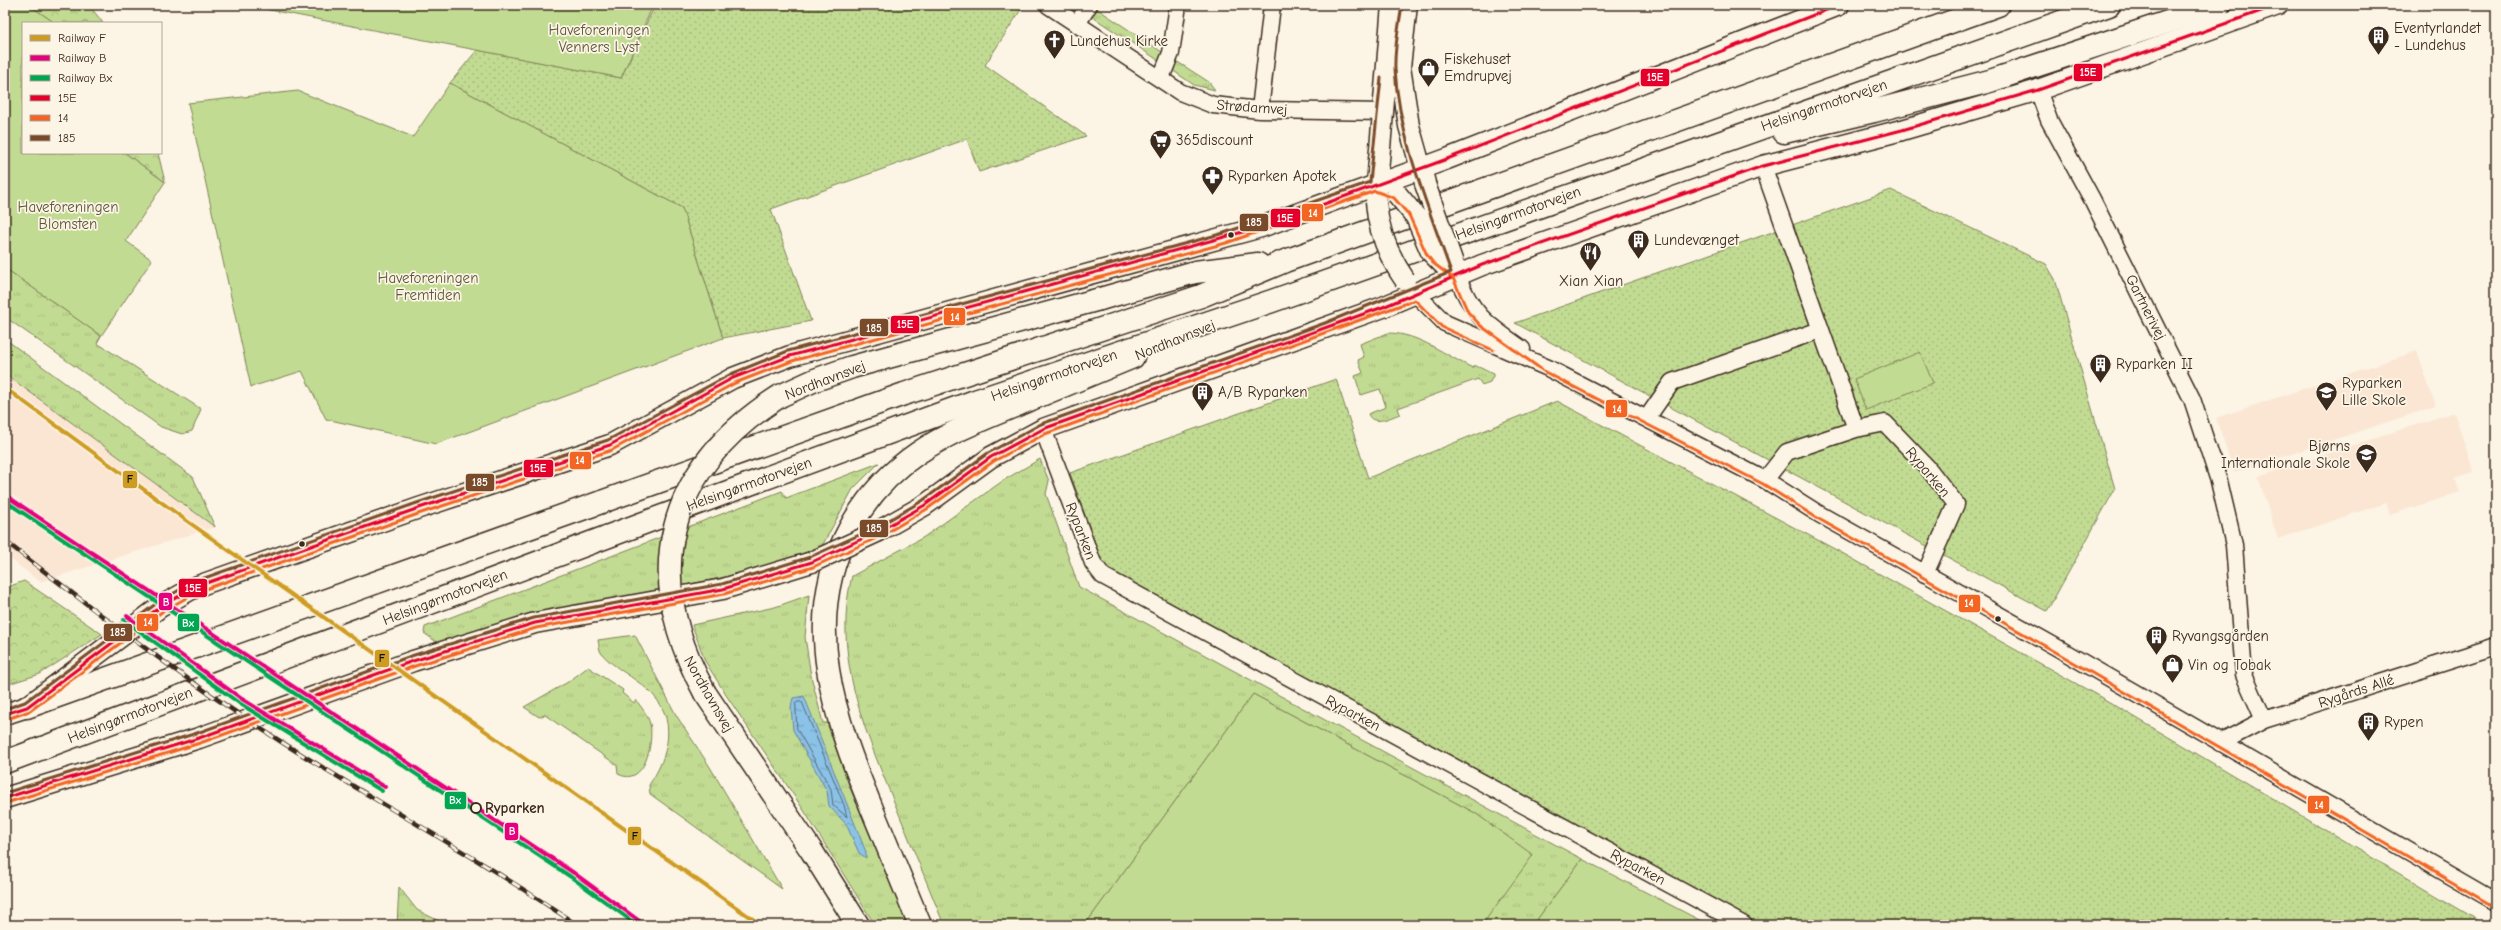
<svg xmlns="http://www.w3.org/2000/svg" width="2501" height="930" font-family="'Comic Neue',sans-serif">
	<defs>
		<pattern id="grass-tufts" width="24" height="20" patternUnits="userSpaceOnUse"><rect width="24" height="20" fill="#c2db92"/><path d="M3 7l-1-3M5 7V3M7 7l1-3M15 17l-1-3M17 17v-4M19 17l1-3" fill="none" stroke="#a8bc7d"/></pattern>
		<pattern id="forest-crowns" width="20" height="18" patternUnits="userSpaceOnUse"><rect width="20" height="18" fill="#c2db92"/><path d="M2 6a3 3 0 1 1 6 0M12 15a3 3 0 1 1 6 0" fill="none" stroke="#a8bc7d"/></pattern>
		<pattern id="park-dots" width="8" height="8" patternUnits="userSpaceOnUse"><rect width="8" height="8" fill="#c2db92"/><path d="M2 2h.1M6 6h.1" fill="none" stroke="#a8bc7d" stroke-width="1.8" stroke-linecap="round"/></pattern>
		<pattern id="water-ripples" width="26" height="14" patternUnits="userSpaceOnUse"><rect width="26" height="14" fill="#8ac2e8"/><path d="M2 4q2-2 4 0t4 0M15 11q2-2 4 0t4 0" fill="none" stroke="#729ebb"/></pattern>
	</defs>
	<rect width="100%" height="100%" fill="#fcf5e5"/>
	<filter id="ink" filterUnits="userSpaceOnUse"><feTurbulence type="fractalNoise" baseFrequency=".025" numOctaves="2"/><feDisplacementMap in="SourceGraphic" scale="8" xChannelSelector="R" yChannelSelector="G"/><feConvolveMatrix kernelMatrix="1 2 1 2 8 2 1 2 1" color-interpolation-filters="sRGB"/></filter>
	<g filter="url(#ink)">
		<path fill="#fbe6d4" d="M 2417,351 L 2436,406 L 2234,473 L 2216,418 Z
			M 5,374 L 215,527 L 40,582 L 5,555 Z
			M 2454,412 L 2474,472 L 2455,478 L 2460,492 L 2390,515 L 2386,503 L 2278,539 L 2258,477 Z"/>
		<path fill="url(#grass-tufts)" stroke="#7e8258" d="M 1093,6 L 1165,54 L 1163,58 L 1158,60 L 1091,16 Z
			M 1176,61 L 1209,82 L 1215,90 L 1194,85 L 1172,70 Z
			M 5,268 L 101,336 L 97,343 L 201,409 L 192,431 L 182,434 L 161,427 L 5,317 Z
			M 1388,333 C 1419,333 1446,356 1473,368 L 1474,365 L 1494,374 L 1490,382 L 1482,385 L 1478,379 L 1398,408 L 1400,414 C 1391,417 1373,427 1368,414 L 1386,407 L 1380,389 L 1361,395 L 1355,376 L 1363,373 L 1358,360 L 1364,357 L 1360,344 Z
			M 5,339 L 193,477 L 215,527 L 5,374 Z
			M 1040,459 L 1049,481 L 1046,494 L 1079,587 L 1582,859 L 1533,925 L 1481,925 L 1532,855 L 1475,813 L 1253,694 L 1085,925 L 944,925 C 928,885 911,844 895,804 C 865,732 832,655 852,576 L 924,537 L 1004,480 Z
			M 879,463 L 853,489 L 822,546 L 761,570 L 522,617 L 438,643 L 424,633 L 425,627 L 782,491 L 786,498 Z
			M 809,595 L 805,637 L 811,676 L 823,723 L 827,723 L 850,788 L 908,925 L 875,925 L 803,809 L 726,695 L 705,661 L 692,625 L 775,607 Z
			M 635,635 L 676,715 L 710,767 L 782,889 L 650,794 L 649,785 C 669,756 679,717 648,690 C 634,677 614,668 602,654 C 599,651 599,644 598,640 Z
			M 588,667 L 623,690 L 622,693 L 634,703 L 636,700 C 641,707 648,715 650,724 C 654,742 645,788 618,774 L 617,765 L 545,715 L 539,717 L 524,707 L 568,682 Z
			M 399,887 L 417,910 L 447,925 L 397,925 Z"/>
		<path fill="url(#forest-crowns)" stroke="#7e8258" d="M 29,5 L 89,5 L 103,23 L 55,23 Z
			M 125,153 L 158,153 L 165,182 Z
			M 24,581 L 102,634 L 40,674 L 5,685 L 5,588 Z"/>
		<path fill="url(#park-dots)" stroke="#7e8258" d="M 655,5 L 1016,5 L 1022,8 L 985,65 L 1086,136 L 979,172 L 967,139 L 771,209 L 811,321 L 723,338 L 682,208 L 450,83 L 477,50 L 621,78 Z
			M 1891,190 L 2046,264 L 2055,279 L 2115,489 L 2047,611 L 1515,323 Z
			M 1336,379 L 1368,478 L 1557,401 L 1842,553 L 2111,703 L 2486,925 L 1760,925 L 1104,568 L 1070,473 Z"/>
		<path fill="#c2db92" stroke="#7e8258" d="M 5,5 L 29,5 L 55,23 L 23,23 L 23,153 L 125,153 L 165,182 L 126,241 L 152,260 L 101,336 L 5,268 Z
			M 244,5 L 653,5 L 621,78 Z
			M 450,83 L 682,208 L 723,338 L 436,444 L 326,419 L 302,371 L 251,387 L 188,103 L 298,91 L 413,137 Z
			M 1920,352 L 1933,383 L 1866,410 L 1854,379 Z
			M 1253,694 L 1475,813 L 1533,855 L 1482,925 L 1085,925 Z
			M 1582,859 L 1709,925 L 1533,925 Z"/>
		<path fill="url(#water-ripples)" stroke="#6a8597" d="M 804,696 L 866,852 L 866,858 L 859,853 L 846,824 L 829,806 L 827,791 L 793,730 L 791,707 L 793,698 Z"/>
		<g fill="none" stroke-linecap="round" stroke-linejoin="round">
			<path stroke="#5b676f" stroke-width="1" d="M 796,702 L 802,702 L 844,805 L 847,817 L 833,805 L 831,789 L 797,729 Z"/>
			<defs>
				<path id="minor" d="M 1048,5 L 1180,92 L 1213,105 L 1260,110 L 1383,112
					M 1077,24 L 1089,5
					M 1161,78 L 1171,53 L 1178,5
					M 2038,90 L 2049,120 L 2092,199 L 2192,399 L 2219,481 L 2234,545 L 2244,675 L 2264,720
					M 1260,110 L 1272,5
					M 1763,166 L 1856,429
					M 1457,275 C 1472,316 1488,325 1522,349
					M 1416,294 L 1445,323 L 1548,368 L 1765,480 L 1819,514 L 2056,647 L 2496,902
					M 1647,418 L 1672,382 L 1820,330
					M 1043,429 L 1093,563 L 1103,576 L 1744,925
					M 1765,480 L 1787,452 L 1856,429 L 1885,423 L 1927,467 L 1956,504 L 1925,574
					M 2220,743 L 2264,720 L 2496,646"/>
				<path id="tertiary" d="M 1407,5 L 1400,67 L 1409,126 L 1425,183
					M 1376,196 L 1392,5
					M 879,531 L 925,505 L 991,457 L 1043,429 L 1383,307 L 1482,265 L 1763,166 L 1902,130 L 2038,90 L 2278,5
					M 5,714 L 27,707 L 160,607 L 195,587 L 419,508 L 610,445 L 733,378 L 790,356 L 1261,227 L 1447,159 L 1839,5
					M 5,798 L 199,738 L 413,661 L 535,623 L 723,589 L 812,562"/>
				<path id="trunk" d="M 780,396 L 815,380 L 852,367 L 1100,299
					M 705,693 L 811,850 L 858,925
					M 920,925 C 904,886 888,848 872,809 C 835,719 799,621 850,528 C 866,499 890,472 918,453 C 951,431 988,417 1024,402 C 1061,387 1097,372 1133,357"/>
				<path id="motorway" d="M 1784,132 L 1874,111 L 1990,81 L 2219,5
					M 1100,299 L 1195,272 L 1258,264
					M 27,707 L 904,394 L 1201,296 L 1285,261 L 1998,5
					M 5,762 L 641,524 L 975,401 L 1272,301 L 2109,5"/>
			</defs>
			<use href="#minor" stroke="#3b2a1e" stroke-width="19"/>
			<use href="#tertiary" stroke="#3b2a1e" stroke-width="23"/>
			<use href="#trunk" stroke="#3b2a1e" stroke-width="25"/>
			<use href="#motorway" stroke="#3b2a1e" stroke-width="25"/>
			<use href="#minor" stroke="#fcf5e5" stroke-width="16"/>
			<use href="#tertiary" stroke="#fcf5e5" stroke-width="20"/>
			<use href="#trunk" stroke="#fcf5e5" stroke-width="22"/>
			<use href="#motorway" stroke="#fcf5e5" stroke-width="22"/>
			<defs>
				<path id="rail" d="M 5,541 C 95,611 184,680 280,741 C 378,803 481,859 577,925"/>
			</defs>
			<use href="#rail" stroke="#3b2a1e" stroke-width="4.5"/>
			<use href="#rail" stroke="#fcf5e5" stroke-width="3" stroke-dasharray="9" stroke-linecap="butt"/>
			<defs>
				<path id="tertiary-bridge" d="M 1425,184 L 1453,263
					M 1397,194 L 1416,217 L 1431,252 L 1445,266
					M 1376,202 C 1378,230 1389,257 1405,280
					M 812,562 L 879,531"/>
				<path id="trunk-bridge" d="M 705,693 C 640,574 665,469 780,396"/>
			</defs>
			<use href="#tertiary-bridge" stroke="#3b2a1e" stroke-width="23" stroke-linecap="butt"/>
			<use href="#trunk-bridge" stroke="#3b2a1e" stroke-width="25" stroke-linecap="butt"/>
			<use href="#tertiary-bridge" stroke="#fcf5e5" stroke-width="20"/>
			<use href="#trunk-bridge" stroke="#fcf5e5" stroke-width="22"/>
			<defs>
				<path id="bus-1" d="M 5,714 L 27,707 L 160,607 L 195,587 L 419,508 L 610,445 L 733,378 L 790,356 L 1261,227 L 1447,159 L 1839,5
					M 5,798 L 199,738 L 413,661 L 535,623 L 723,589 L 812,562 L 879,531 L 925,505 L 991,457 L 1043,429 L 1383,307 L 1482,265 L 1763,166 L 1902,130 L 2038,90 L 2278,5"/>
				<path id="bus-2" d="M 7,719 L 30,711 L 163,611 L 197,592 L 421,513 L 612,450 L 735,383 L 792,361 L 1226,243 L 1375,191 L 1394,198 L 1409,215 L 1427,255 L 1433,263 L 1453,278 L 1468,312 L 1481,326 L 1545,372 L 1763,484 L 1817,518 L 2054,651 L 2493,906
					M 6,803 L 200,743 L 415,666 L 536,628 L 724,594 L 813,567 L 881,536 L 927,509 L 994,461 L 1045,434 L 1415,300 L 1442,327 L 1493,350"/>
				<path id="bus-3" d="M 5,709 L 25,702 L 157,603 L 193,582 L 417,503 L 608,440 L 731,374 L 788,351 L 1224,233 L 1370,182 L 1381,78
					M 5,793 L 197,733 L 411,656 L 534,618 L 722,584 L 810,557 L 877,527 L 922,501 L 988,453 L 1041,424 L 1325,323 L 1451,272 C 1428,206 1399,139 1395,69 C 1394,47 1399,26 1402,5"/>
			</defs>
			<use href="#bus-1" stroke="#fcf5e5" stroke-width="6"/>
			<use href="#bus-2" stroke="#fcf5e5" stroke-width="6"/>
			<use href="#bus-3" stroke="#fcf5e5" stroke-width="6"/>
			<use href="#bus-1" stroke="#e4002b" stroke-width="3"/>
			<use href="#bus-2" stroke="#f26522" stroke-width="3"/>
			<use href="#bus-3" stroke="#7a4b2a" stroke-width="3"/>
			<defs>
				<path id="rail-1" d="M 5,388 L 187,521 L 761,925"/>
				<path id="rail-2" d="M 5,495 L 574,873 L 645,925
					M 127,616 L 242,699 L 385,787"/>
				<path id="rail-3" d="M 5,501 L 571,877 L 637,925
					M 124,620 L 239,703 L 382,791"/>
			</defs>
			<use href="#rail-1" stroke="#fcf5e5" stroke-width="7"/>
			<use href="#rail-2" stroke="#fcf5e5" stroke-width="7"/>
			<use href="#rail-3" stroke="#fcf5e5" stroke-width="7"/>
			<use href="#rail-1" stroke="#ce9c23" stroke-width="4"/>
			<use href="#rail-2" stroke="#e5007d" stroke-width="4"/>
			<use href="#rail-3" stroke="#00a651" stroke-width="4"/>
		</g>
	</g>
	<defs>
		<symbol id="building-pin" viewBox="-11 -11 22 30"><path d="M0 17L-7.5 6A9.5 9.5 0 1 1 7.5 6Z" fill="#3b2a1e" stroke="#fcf5e5"/><path d="M-4-6H4V6H1V3H-1V6H-4ZM-2.5-4.3h1.7v1.8h-1.7ZM.8-4.3h1.7v1.8H.8ZM-2.5-1h1.7V.8h-1.7ZM.8-1h1.7V.8H.8Z" fill="#fff"/></symbol>
		<symbol id="church-pin" viewBox="-11 -11 22 30"><path d="M0 17L-7.5 6A9.5 9.5 0 1 1 7.5 6Z" fill="#3b2a1e" stroke="#fcf5e5"/><path d="M-1.2-6h2.4v3.5h3.3v2.4h-3.3V6h-2.4V-.1h-3.3v-2.4h3.3Z" fill="#fff"/></symbol>
		<symbol id="shop-pin" viewBox="-11 -11 22 30"><path d="M0 17L-7.5 6A9.5 9.5 0 1 1 7.5 6Z" fill="#3b2a1e" stroke="#fcf5e5"/><path d="M-5-2.5h2.3a2.7 3.5 0 0 1 5.4 0H5L5.5 6h-11ZM-1.5-2.5h3a1.5 2.3 0 0 0-3 0Z" fill="#fff"/></symbol>
		<symbol id="supermarket-pin" viewBox="-11 -11 22 30"><path d="M0 17L-7.5 6A9.5 9.5 0 1 1 7.5 6Z" fill="#3b2a1e" stroke="#fcf5e5"/><path d="M-6-5.5h2.5l.6 2H6L4.5 2H-2.5L-4.4-4H-6ZM-1.5 3.2a1.3 1.3 0 1 0 .1 0ZM3 3.2a1.3 1.3 0 1 0 .1 0Z" fill="#fff"/></symbol>
		<symbol id="pharmacy-pin" viewBox="-11 -11 22 30"><path d="M0 17L-7.5 6A9.5 9.5 0 1 1 7.5 6Z" fill="#3b2a1e" stroke="#fcf5e5"/><path d="M-2-6h4v4h4v4h-4v4h-4v-4h-4v-4h4Z" fill="#fff"/></symbol>
		<symbol id="restaurant-pin" viewBox="-11 -11 22 30"><path d="M0 17L-7.5 6A9.5 9.5 0 1 1 7.5 6Z" fill="#3b2a1e" stroke="#fcf5e5"/><path d="M-5-6h1v4h1v-4h1v4h1v-4h1v5L-1.5 .5V6h-2V.5L-5-1ZM5-6V6H3V1.5H1.5Q1.5-4 5-6Z" fill="#fff"/></symbol>
		<symbol id="school-pin" viewBox="-11 -11 22 30"><path d="M0 17L-7.5 6A9.5 9.5 0 1 1 7.5 6Z" fill="#3b2a1e" stroke="#fcf5e5"/><path d="M0-5L7-2L0 1L-7-2ZM-4 1L0 2.5L4 1V4Q0 6-4 4Z" fill="#fff"/></symbol>
	</defs>
	<g fill-rule="evenodd">
		<use href="#building-pin" x="2366" y="24" width="25" height="34"/>
		<use href="#church-pin" x="1042" y="28" width="25" height="34"/>
		<use href="#shop-pin" x="1416" y="56" width="25" height="34"/>
		<use href="#supermarket-pin" x="1148" y="128" width="25" height="34"/>
		<use href="#pharmacy-pin" x="1200" y="164" width="25" height="34"/>
		<use href="#building-pin" x="1626" y="228" width="25" height="34"/>
		<use href="#restaurant-pin" x="1578" y="240" width="25" height="34"/>
		<use href="#building-pin" x="2088" y="352" width="25" height="34"/>
		<use href="#building-pin" x="1190" y="380" width="25" height="34"/>
		<use href="#school-pin" x="2314" y="380" width="25" height="34"/>
		<use href="#school-pin" x="2354" y="442" width="25" height="34"/>
		<use href="#building-pin" x="2144" y="624" width="25" height="34"/>
		<use href="#shop-pin" x="2160" y="652" width="25" height="34"/>
		<use href="#building-pin" x="2356" y="710" width="25" height="34"/>
	</g>
	<g fill="#3b2a1e" stroke="#fcf5e5" stroke-width="1.5">
		<circle cx="1231" cy="235" r="3.5"/>
		<circle cx="302" cy="544" r="3.5"/>
		<circle cx="1998" cy="619" r="3.5"/>
	</g>
	<circle fill="#fcf5e5" stroke="#3b2a1e" stroke-width="2" cx="476" cy="808" r="5"/>
	<g text-anchor="middle" dominant-baseline="central" stroke-width="3.5" stroke-linejoin="round" paint-order="stroke">
		<g font-size="15" fill="#3b2a1e" stroke="#fcf5e5" text-anchor="start">
			<text x="2394" y="28">Eventyrlandet<tspan x="2394" dy="17">- Lundehus</tspan></text>
			<text x="1070" y="41">Lundehus Kirke</text>
			<text x="1444" y="59">Fiskehuset<tspan x="1444" dy="17">Emdrupvej</tspan></text>
			<text x="1176" y="140">365discount</text>
			<text x="1228" y="176">Ryparken Apotek</text>
			<text x="1654" y="240">Lundevænget</text>
			<text x="1591" y="281" text-anchor="middle">Xian Xian</text>
			<text x="2116" y="364">Ryparken II</text>
			<text x="2342" y="383">Ryparken<tspan x="2342" dy="17">Lille Skole</tspan></text>
			<text x="1218" y="392">A/B Ryparken</text>
			<text x="2350" y="446" text-anchor="end">Bjørns<tspan x="2350" dy="17">Internationale Skole</tspan></text>
			<text x="2172" y="636">Ryvangsgården</text>
			<text x="2188" y="665">Vin og Tobak</text>
			<text x="2384" y="722">Rypen</text>
		</g>
		<g font-size="15" fill="#5d563b" stroke="#fcf5e5">
			<text x="599" y="30">Haveforeningen<tspan x="599" dy="17">Venners Lyst</tspan></text>
			<text x="68" y="207">Haveforeningen<tspan x="68" dy="17">Blomsten</tspan></text>
			<text x="428" y="278">Haveforeningen<tspan x="428" dy="17">Fremtiden</tspan></text>
		</g>
		<g font-size="15" fill="#3b2a1e" stroke="#fcf5e5">
			<text transform="translate(1824 105) rotate(-19)">Helsingørmotorvejen</text>
			<text transform="translate(1252 107) rotate(4)">Strødamvej</text>
			<text transform="translate(1518 213) rotate(-20)">Helsingørmotorvejen</text>
			<text transform="translate(2146 307) rotate(63)">Gartnerivej</text>
			<text transform="translate(1175 340) rotate(-22)">Nordhavnsvej</text>
			<text transform="translate(1054 375) rotate(-19)">Helsingørmotorvejen</text>
			<text transform="translate(825 380) rotate(-21)">Nordhavnsvej</text>
			<text transform="translate(1928 472) rotate(50)">Ryparken</text>
			<text transform="translate(749 484) rotate(-20)">Helsingørmotorvejen</text>
			<text transform="translate(1081 531) rotate(69)">Ryparken</text>
			<text transform="translate(445 597) rotate(-21)">Helsingørmotorvejen</text>
			<text transform="translate(2356 691) rotate(-18)">Rygårds Allé</text>
			<text transform="translate(709 694) rotate(60)">Nordhavnsvej</text>
			<text transform="translate(1353 713) rotate(28)">Ryparken</text>
			<text transform="translate(130 715) rotate(-21)">Helsingørmotorvejen</text>
			<text transform="translate(1638 867) rotate(28)">Ryparken</text>
		</g>
		<g font-size="15" font-weight="bold" fill="#3b2a1e" stroke="#fcf5e5" text-anchor="start">
			<text x="485" y="808">Ryparken</text>
		</g>
	</g>
	<g stroke="#fcf5e5" stroke-width="1.5">
		<rect x="2073" y="63" width="30" height="19" rx="4" fill="#e4002b"/>
		<rect x="1640" y="68" width="30" height="19" rx="4" fill="#e4002b"/>
		<rect x="1301" y="203" width="23" height="19" rx="4" fill="#f26522"/>
		<rect x="1270" y="208" width="31" height="20" rx="4" fill="#e4002b"/>
		<rect x="1239" y="213" width="30" height="19" rx="4" fill="#7a4b2a"/>
		<rect x="943" y="307" width="23" height="19" rx="4" fill="#f26522"/>
		<rect x="890" y="315" width="30" height="19" rx="4" fill="#e4002b"/>
		<rect x="859" y="318" width="30" height="19" rx="4" fill="#7a4b2a"/>
		<rect x="1605" y="399" width="23" height="19" rx="4" fill="#f26522"/>
		<rect x="569" y="451" width="23" height="19" rx="4" fill="#f26522"/>
		<rect x="523" y="459" width="31" height="19" rx="4" fill="#e4002b"/>
		<rect x="122" y="470" width="16" height="19" rx="4" fill="#ce9c23"/>
		<rect x="465" y="473" width="30" height="19" rx="4" fill="#7a4b2a"/>
		<rect x="859" y="519" width="30" height="19" rx="4" fill="#7a4b2a"/>
		<rect x="178" y="578" width="30" height="20" rx="4" fill="#e4002b"/>
		<rect x="158" y="592" width="15" height="19" rx="4" fill="#e5007d"/>
		<rect x="1958" y="594" width="23" height="19" rx="4" fill="#f26522"/>
		<rect x="136" y="613" width="23" height="19" rx="4" fill="#f26522"/>
		<rect x="177" y="613" width="23" height="19" rx="4" fill="#00a651"/>
		<rect x="103" y="623" width="30" height="19" rx="4" fill="#7a4b2a"/>
		<rect x="374" y="649" width="16" height="19" rx="4" fill="#ce9c23"/>
		<rect x="444" y="791" width="23" height="19" rx="4" fill="#00a651"/>
		<rect x="2307" y="795" width="23" height="19" rx="4" fill="#f26522"/>
		<rect x="504" y="822" width="15" height="19" rx="4" fill="#e5007d"/>
		<rect x="627" y="826" width="15" height="20" rx="4" fill="#ce9c23"/>
	</g>
	<g font-size="11" text-anchor="middle" font-weight="bold" fill="#fff">
		<text x="2088" y="76">15E</text>
		<text x="1655" y="81">15E</text>
		<text x="1313" y="217">14</text>
		<text x="1285" y="222">15E</text>
		<text x="1254" y="226">185</text>
		<text x="955" y="321">14</text>
		<text x="905" y="328">15E</text>
		<text x="874" y="332">185</text>
		<text x="1617" y="413">14</text>
		<text x="580" y="464">14</text>
		<text x="538" y="472">15E</text>
		<text x="480" y="486">185</text>
		<text x="874" y="532">185</text>
		<text x="193" y="592">15E</text>
		<text x="166" y="606">B</text>
		<text x="1969" y="607">14</text>
		<text x="148" y="626">14</text>
		<text x="188" y="627">Bx</text>
		<text x="118" y="636">185</text>
		<text x="455" y="804">Bx</text>
		<text x="2319" y="809">14</text>
		<text x="512" y="835">B</text>
	</g>
	<g font-size="11" text-anchor="middle" font-weight="bold" fill="#111">
		<text x="130" y="483">F</text>
		<text x="382" y="662">F</text>
		<text x="635" y="840">F</text>
	</g>
	<rect width="2501" height="930" fill="none" stroke="#fcf5e5" stroke-width="20"/>
	<rect x="10" y="10" width="2481" height="910" fill="none" stroke="#3b2a1e" stroke-width="1.5" filter="url(#ink)"/>
	<rect x="22" y="22" width="140" height="132" fill="#fcf5e5" stroke="#afa495"/>
	<rect x="30" y="35" width="20" height="6" fill="#ce9c23" stroke="#afa495"/>
	<text x="58" y="42" font-size="12" fill="#3b2a1e">Railway F</text>
	<rect x="30" y="55" width="20" height="6" fill="#e5007d" stroke="#afa495"/>
	<text x="58" y="62" font-size="12" fill="#3b2a1e">Railway B</text>
	<rect x="30" y="75" width="20" height="6" fill="#00a651" stroke="#afa495"/>
	<text x="58" y="82" font-size="12" fill="#3b2a1e">Railway Bx</text>
	<rect x="30" y="95" width="20" height="6" fill="#e4002b" stroke="#afa495"/>
	<text x="58" y="102" font-size="12" fill="#3b2a1e">15E</text>
	<rect x="30" y="115" width="20" height="6" fill="#f26522" stroke="#afa495"/>
	<text x="58" y="122" font-size="12" fill="#3b2a1e">14</text>
	<rect x="30" y="135" width="20" height="6" fill="#7a4b2a" stroke="#afa495"/>
	<text x="58" y="142" font-size="12" fill="#3b2a1e">185</text>
</svg>
